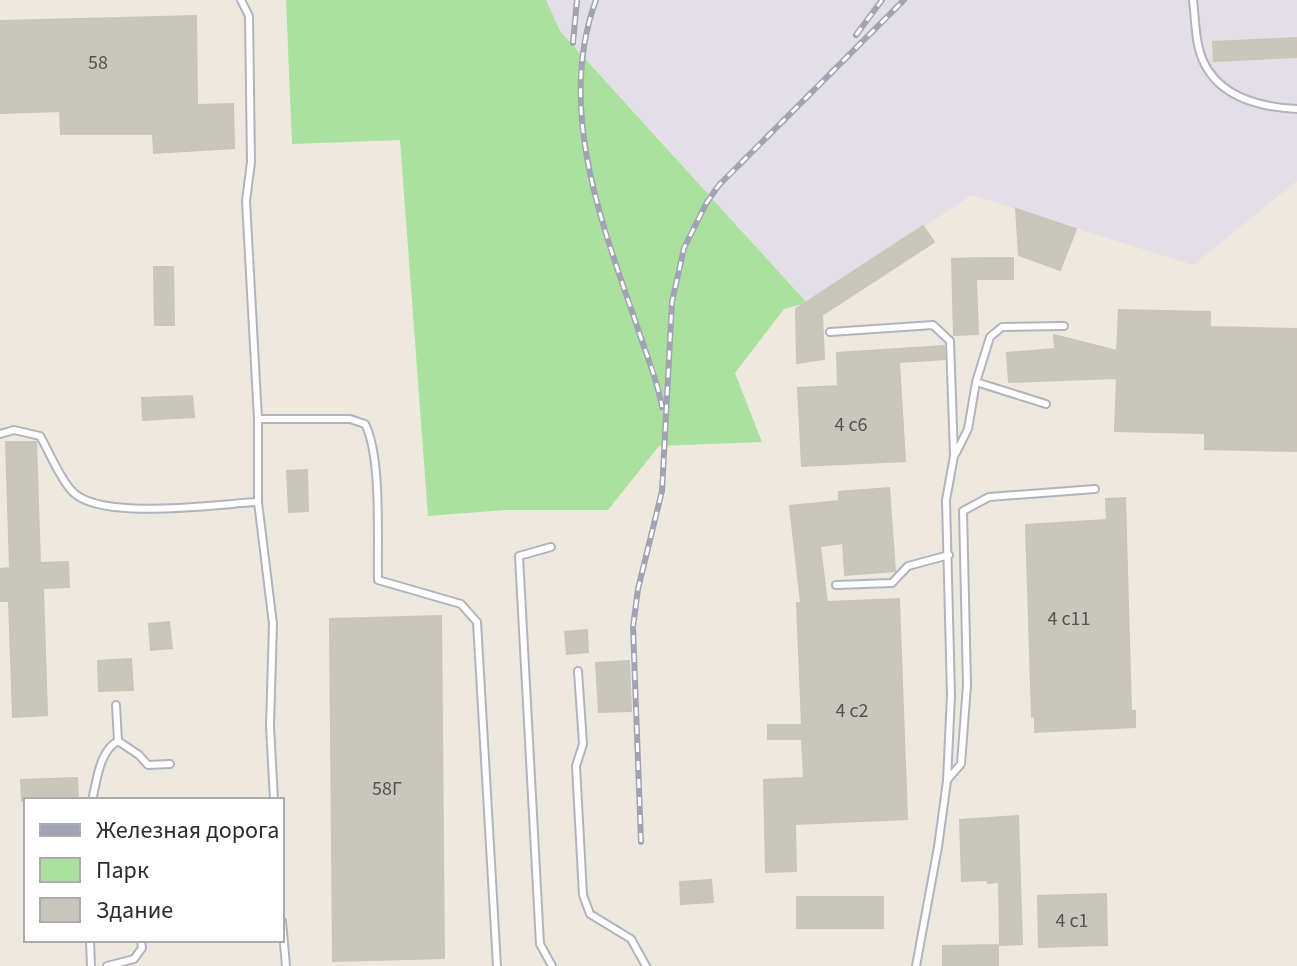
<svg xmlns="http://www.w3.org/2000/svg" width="1297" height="966" font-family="'Source Sans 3',sans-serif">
	<rect width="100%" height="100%" fill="#ede9df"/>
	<path fill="#e2dfe6" d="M 546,0 L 1297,0 L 1297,181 L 1193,265 L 972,195 L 807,303 L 560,30 Z"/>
	<path fill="#abe19e" d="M 286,0 L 546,0 L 560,31 L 807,303 L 784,309 L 735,373 L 762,442 L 659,446 L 608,510 L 505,510 L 428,516 L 400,140 L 292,144 Z"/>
	<path fill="#c9c7bd" stroke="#c9c5b9" stroke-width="2" d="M 196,16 L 197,105 L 233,104 L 234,148 L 154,153 L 153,134 L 61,134 L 60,111 L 0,113 L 0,21 Z
		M 1297,38 L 1297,57 L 1214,61 L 1213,42 Z
		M 1016,209 L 1076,229 L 1060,270 L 1019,255 Z
		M 923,226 L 934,242 L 822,315 L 824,359 L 797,363 L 796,309 Z
		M 984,258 L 1013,258 L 1013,279 L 976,279 L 978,334 L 954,335 L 952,259 Z
		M 154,267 L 173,267 L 174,325 L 155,325 Z
		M 1119,310 L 1210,312 L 1210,327 L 1297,329 L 1297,451 L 1205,449 L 1205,433 L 1115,431 L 1117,378 L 1009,382 L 1007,353 L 1055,349 L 1054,335 L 1117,351 Z
		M 944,346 L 945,359 L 899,362 L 905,461 L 802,466 L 798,388 L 838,386 L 837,353 Z
		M 192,396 L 194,417 L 143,420 L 142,398 Z
		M 6,442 L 36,442 L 40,563 L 68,562 L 69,587 L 43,588 L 47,715 L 13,717 L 9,601 L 0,601 L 0,569 L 10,568 Z
		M 307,470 L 308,511 L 289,512 L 287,471 Z
		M 889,488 L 895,571 L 845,575 L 843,543 L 820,546 L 827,602 L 899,599 L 907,819 L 795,824 L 796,871 L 766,872 L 764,780 L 804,778 L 802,739 L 768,739 L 768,725 L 802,725 L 797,603 L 801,603 L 790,506 L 839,501 L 839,492 Z
		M 1125,498 L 1131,711 L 1135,711 L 1135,727 L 1035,732 L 1035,716 L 1032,717 L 1026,525 L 1107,520 L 1106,499 Z
		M 441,616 L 444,958 L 333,961 L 330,619 Z
		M 169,622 L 172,648 L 151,650 L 149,624 Z
		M 587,630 L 588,652 L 567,654 L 565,632 Z
		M 131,659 L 133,690 L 99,691 L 98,661 Z
		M 629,661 L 631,711 L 599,712 L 596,663 Z
		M 77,778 L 78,798 L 22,801 L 21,780 Z
		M 1018,816 L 1022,944 L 1000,945 L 999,882 L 988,883 L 987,880 L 962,881 L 960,820 Z
		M 711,880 L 713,902 L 681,904 L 680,882 Z
		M 1106,894 L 1107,945 L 1039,947 L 1038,896 Z
		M 797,897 L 883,897 L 883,928 L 797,928 Z
		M 998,945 L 998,966 L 943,966 L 943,946 Z"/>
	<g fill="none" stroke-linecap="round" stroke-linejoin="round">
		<defs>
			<path id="lane" d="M 241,0 L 249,16 L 251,162 L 246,201 L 258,419 L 258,502 L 273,624 L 270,726 L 274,800
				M 1193,0 C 1195,16 1195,34 1199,49 C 1211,95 1256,107 1297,109
				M 830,332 L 933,325 L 950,341 L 954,456 L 946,500 L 951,695 L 947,781 L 938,847 L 916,966
				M 976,382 L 990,337 L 1002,327 L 1064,326
				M 258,419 L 350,419 L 365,424 C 382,457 377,539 378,580 L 461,604 L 477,622 L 497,966
				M 0,434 L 14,430 L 40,436 C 50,453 58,475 71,490 C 97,522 217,504 258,502
				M 956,453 L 968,429 L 976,382 L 1046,404
				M 551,547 L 519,556 L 540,944 L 552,966
				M 836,585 L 892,583 L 908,566 L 949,555
				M 578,671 L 583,744 L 576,766 L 583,895 L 590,914 L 631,939 L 646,966
				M 116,705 L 118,741
				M 948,779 L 961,764 L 967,685 L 963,511 L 989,497 L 1095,489
				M 92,800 C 97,781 99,751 118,741 L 139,755 L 148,765 L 170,764
				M 282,921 L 286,966
				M 90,940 L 91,966
				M 107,966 L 134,959 L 142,948 L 141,940"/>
		</defs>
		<use href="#lane" stroke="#b2b3bf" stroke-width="10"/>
		<use href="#lane" stroke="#fff" stroke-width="6"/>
		<defs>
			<path id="rail" d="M 596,0 C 557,106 600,219 635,320 C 644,349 657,378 662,407
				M 856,35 L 882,0
				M 573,43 L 577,0
				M 641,842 L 633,627 L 638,589 L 662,491 L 672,302 L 684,248 L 707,202 L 719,185 L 904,0"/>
		</defs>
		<use href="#rail" stroke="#a2a2b5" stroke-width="6"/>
		<use href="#rail" stroke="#fff" stroke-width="3" stroke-dasharray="9" stroke-linecap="butt"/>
	</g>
	<g text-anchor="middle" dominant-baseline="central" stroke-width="6" stroke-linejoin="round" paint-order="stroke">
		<g font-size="20" fill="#535350">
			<text x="98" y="63">58</text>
			<text x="851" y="425">4 с6</text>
			<text x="1069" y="619">4 с11</text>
			<text x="852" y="711">4 с2</text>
			<text x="387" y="789">58Г</text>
			<text x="1072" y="921">4 с1</text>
		</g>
	</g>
	<rect x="24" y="798" width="260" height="144" fill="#ffffff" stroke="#ababab" stroke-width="2"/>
	<rect x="40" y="824" width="40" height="12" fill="#a2a2b5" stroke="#ababab" stroke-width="2"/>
	<text x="96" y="838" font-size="24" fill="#2c2c2c">Железная дорога</text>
	<rect x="40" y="858" width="40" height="24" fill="#abe19e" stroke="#ababab" stroke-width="2"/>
	<text x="96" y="878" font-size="24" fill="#2c2c2c">Парк</text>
	<rect x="40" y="898" width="40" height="24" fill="#c9c7bd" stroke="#ababab" stroke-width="2"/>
	<text x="96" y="918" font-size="24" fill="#2c2c2c">Здание</text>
</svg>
